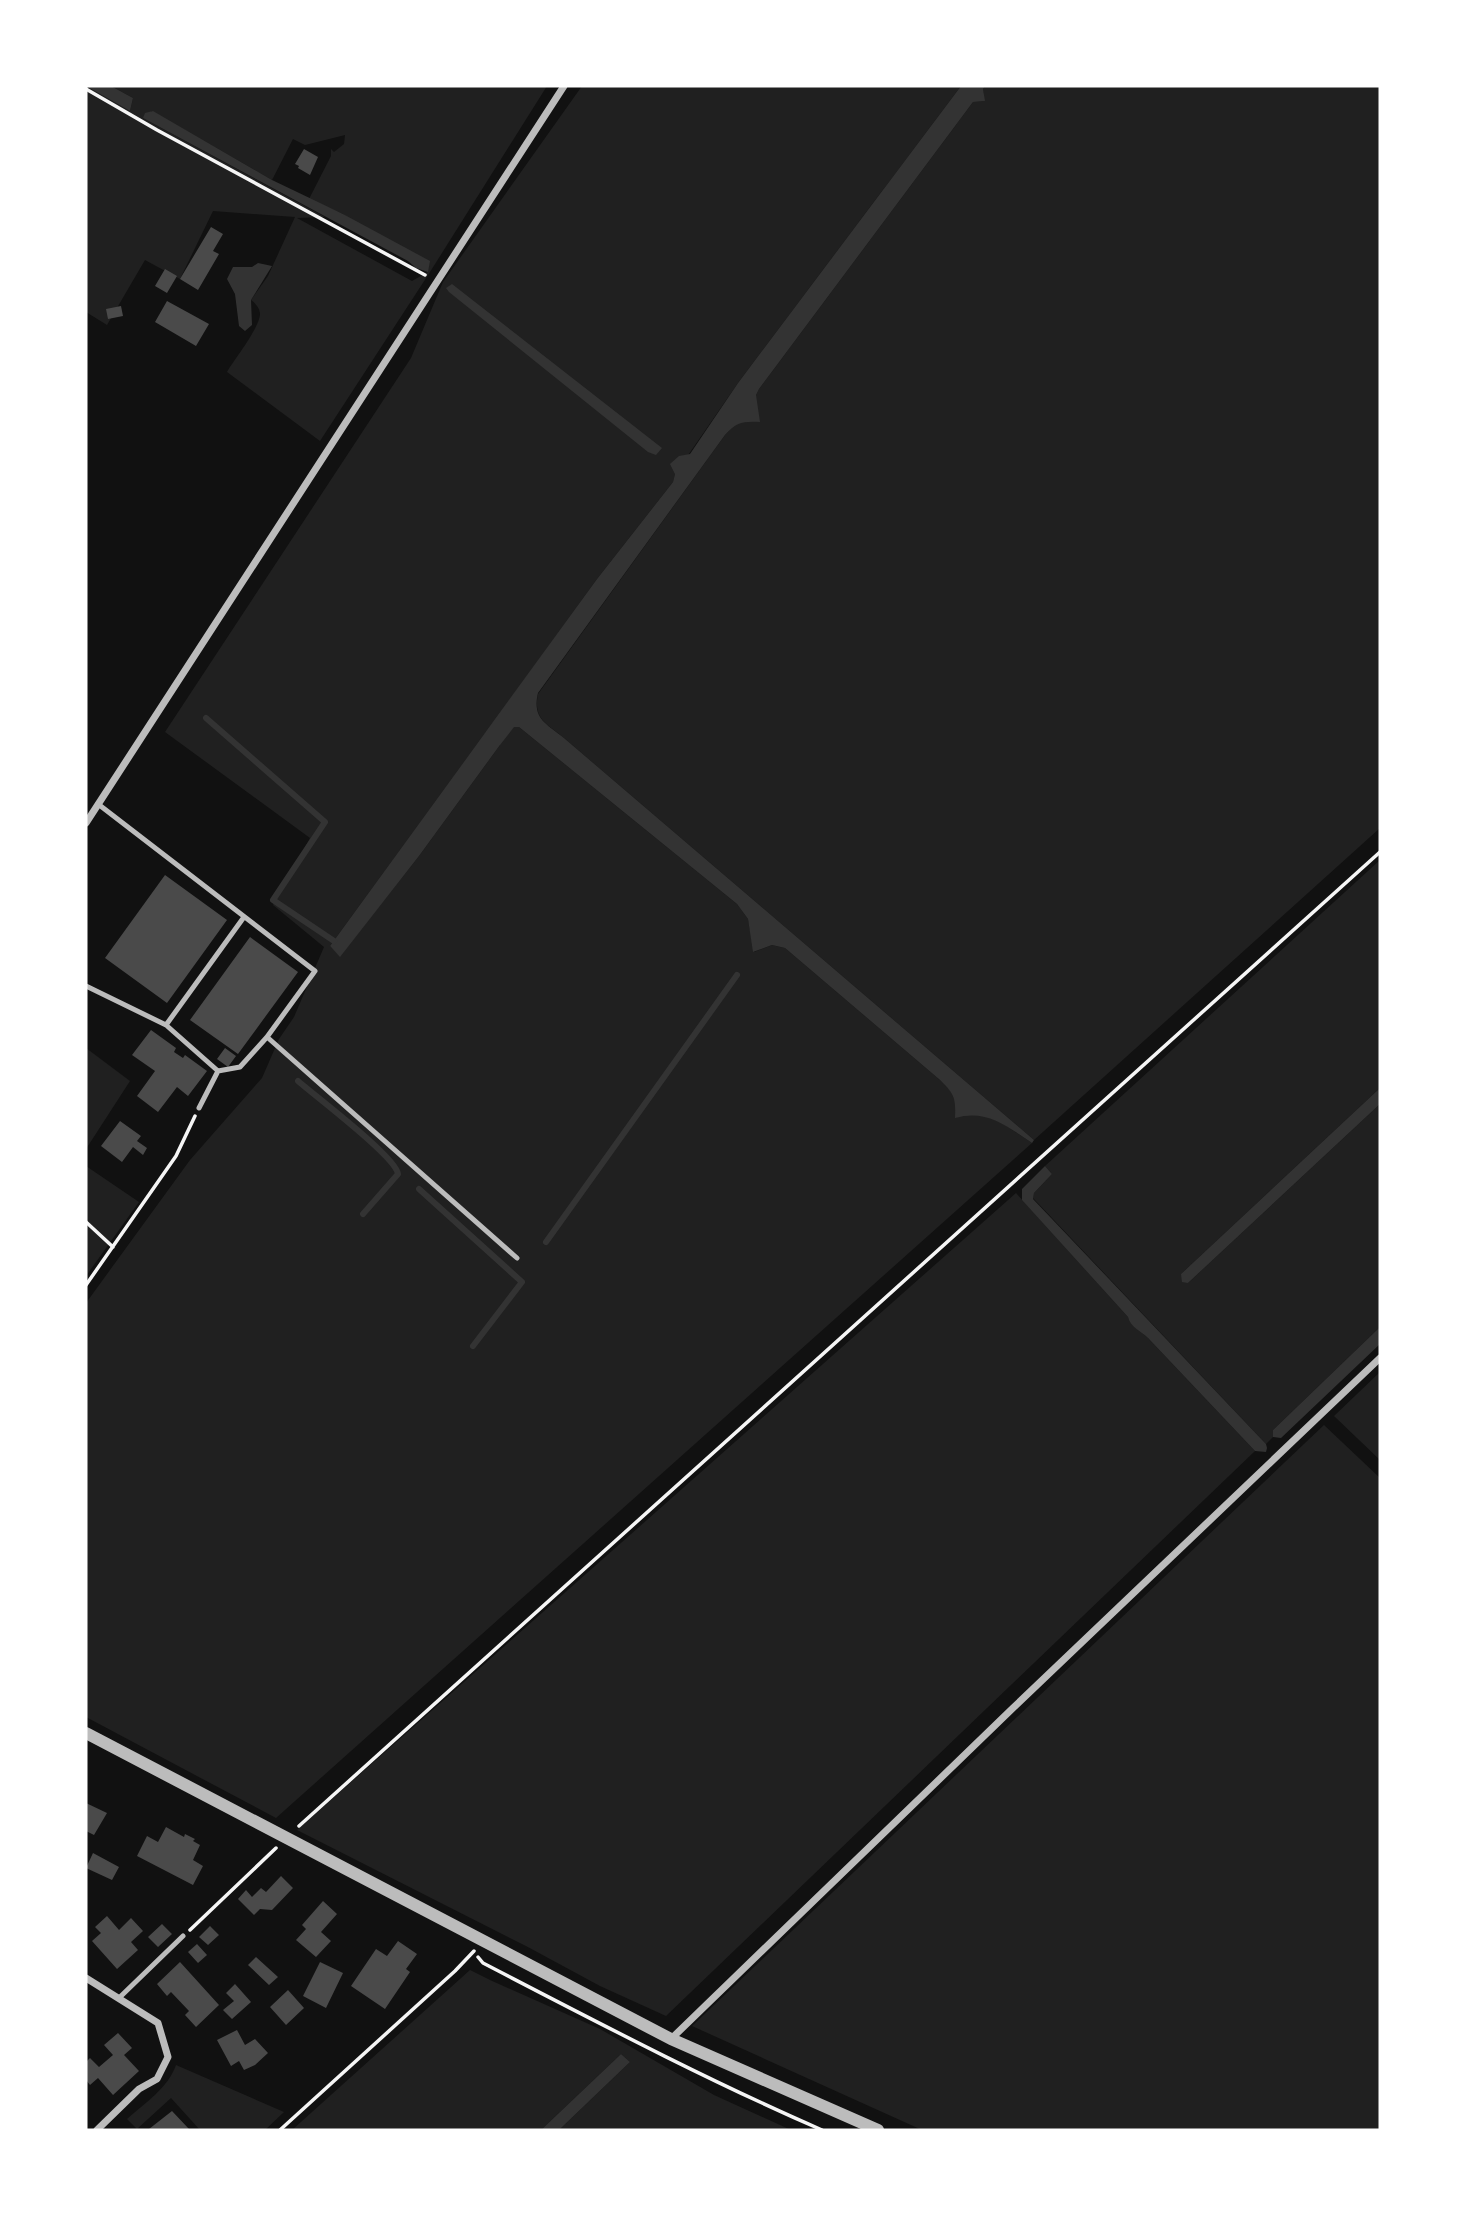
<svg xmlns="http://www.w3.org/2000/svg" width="1466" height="2216" font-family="'Playfair Display',serif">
	<rect width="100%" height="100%" fill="#111"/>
	<path fill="#202020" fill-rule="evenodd" d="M 86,86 L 130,111 L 133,98 L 111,86 L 547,86 L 430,272 L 320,441 L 227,372 C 234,360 261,326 260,313 C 259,307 255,303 251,300 L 268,276 L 295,217 L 213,211 L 180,279 L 145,260 L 107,325 L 86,312 ZM 152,111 L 272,180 L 293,139 L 305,145 L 345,135 L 344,144 L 334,152 L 331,149 L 331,156 L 309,199 L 343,214 L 428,272 L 412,281 L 297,218 L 325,217 L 143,118 Z
		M 582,86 L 961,86 L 738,383 L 675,474 L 673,482 L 597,579 L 501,712 L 514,727 L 519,727 L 737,904 L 748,919 L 754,952 L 772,945 L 785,948 L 940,1080 L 954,1094 L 956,1105 L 970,1114 L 984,1115 L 1002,1123 L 1032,1143 L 276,1818 L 86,1717 L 86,1303 L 190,1160 L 262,1078 L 279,1039 L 294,1017 L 324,947 L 273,905 L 310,838 L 165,732 L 411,358 L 443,282 ZM 486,732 L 500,745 L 419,856 L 340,956 L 330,946 Z
		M 985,86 L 1380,86 L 1380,828 L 1034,1140 L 564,738 C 546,723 533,719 538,694 L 725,435 L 734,425 L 744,421 L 756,405 L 756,395 L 759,389 L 973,102 L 984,101 L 983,89 Z
		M 1380,860 L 1380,1088 L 1181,1274 L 1188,1283 L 1380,1104 L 1380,1327 L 1273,1430 L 1273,1437 L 1266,1444 L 1033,1198 L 1034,1193 L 1052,1174 L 1045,1166 Z
		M 86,1048 L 130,1081 L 86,1149 Z
		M 86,1166 L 139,1202 L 86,1276 Z
		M 1016,1193 L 1128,1317 C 1131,1327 1141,1331 1148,1338 L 1255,1451 L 666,2016 L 600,1986 L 526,1946 L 297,1830 Z
		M 1380,1372 L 1380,1460 L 1334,1416 Z
		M 1324,1425 L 1380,1478 L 1380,2130 L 922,2130 L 692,2026 Z
		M 470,1970 L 490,1980 L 600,2029 L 714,2095 L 791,2130 L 559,2130 L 630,2062 L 621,2054 L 541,2130 L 292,2130 Z
		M 176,2065 L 284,2112 L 265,2130 L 200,2130 L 171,2098 L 137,2129 L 127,2119 C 145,2103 168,2088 176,2065 Z"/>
	<path fill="#333" d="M 86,86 L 111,86 L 133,98 L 130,111 Z
		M 961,86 L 985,86 L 983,89 L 985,101 L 973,102 L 759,389 L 756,395 L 760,422 C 744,421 736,422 725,435 L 538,693 C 532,719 546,723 564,738 L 1034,1140 L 1032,1143 C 1006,1126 987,1109 955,1118 C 956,1097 954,1094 940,1080 L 785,948 L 772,945 L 753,952 L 748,919 L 737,904 L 519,727 L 514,727 L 500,745 L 419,856 L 340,957 L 330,946 L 597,579 L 673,482 L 675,474 L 670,464 L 679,456 L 690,454 L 738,383 Z
		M 153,111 L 272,180 L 343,214 L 430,261 L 428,272 L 416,268 L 408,261 L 143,118 L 145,113 Z
		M 258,263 L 272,266 L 251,300 L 252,325 L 245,331 L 239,326 L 235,294 L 227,279 L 233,267 L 252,267 Z
		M 452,284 L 662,448 L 656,455 L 648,452 L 449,292 L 446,288 Z
		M 1380,1088 L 1380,1104 L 1188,1283 L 1182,1282 L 1181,1274 Z
		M 1045,1166 L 1052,1174 L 1034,1193 L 1033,1199 L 1266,1444 L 1267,1448 L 1266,1452 L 1255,1451 L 1148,1338 C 1141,1331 1130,1327 1128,1317 L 1022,1200 L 1022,1189 Z
		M 1380,1327 L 1380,1344 L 1281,1438 L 1273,1437 L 1273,1430 Z
		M 621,2054 L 630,2062 L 559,2130 L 541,2130 Z"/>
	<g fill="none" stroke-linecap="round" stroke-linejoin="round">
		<path stroke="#333" stroke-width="6" d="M 206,718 L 325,822 L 273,900 L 334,941
			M 298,1081 C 315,1096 396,1157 398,1174 L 363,1214
			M 419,1189 L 522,1282 L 473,1346
			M 546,1242 L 737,975"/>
	</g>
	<path fill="#4a4a4a" d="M 304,149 L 318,157 L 310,175 L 298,168 L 299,166 L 295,164 Z
		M 211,227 L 223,234 L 213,251 L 219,254 L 198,290 L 180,279 Z
		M 165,269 L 177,276 L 167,293 L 155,286 Z
		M 167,301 L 209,324 L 196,346 L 155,322 Z
		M 121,306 L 123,316 L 108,319 L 106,309 Z
		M 165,875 L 227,920 L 167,1003 L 105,958 Z
		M 250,937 L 298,972 L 238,1054 L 190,1020 Z
		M 151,1030 L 176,1048 L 174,1052 L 183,1058 L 185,1055 L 207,1071 L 188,1096 L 177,1087 L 158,1112 L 137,1096 L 155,1071 L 132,1055 Z
		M 225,1048 L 236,1056 L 228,1067 L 217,1059 Z
		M 120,1121 L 141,1136 L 137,1141 L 147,1148 L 143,1155 L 133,1147 L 122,1162 L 101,1146 Z
		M 86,1803 L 107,1813 L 94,1835 L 86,1831 Z
		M 166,1827 L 184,1837 L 185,1834 L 195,1839 L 193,1841 L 200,1845 L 193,1860 L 203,1866 L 193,1885 L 137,1856 L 147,1836 L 158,1842 Z
		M 93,1853 L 119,1867 L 112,1880 L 86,1868 Z
		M 281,1876 L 293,1888 L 272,1910 L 260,1909 L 254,1915 L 238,1899 L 246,1890 L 252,1897 L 261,1888 L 266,1892 Z
		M 323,1901 L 337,1914 L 321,1932 L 331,1941 L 316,1957 L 296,1940 L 306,1929 L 302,1925 Z
		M 107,1916 L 119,1930 L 131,1918 L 143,1931 L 131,1942 L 138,1950 L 117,1969 L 92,1941 L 101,1933 L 95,1927 Z
		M 162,1924 L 172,1934 L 158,1947 L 148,1937 Z
		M 210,1926 L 219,1935 L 208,1945 L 199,1937 Z
		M 398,1941 L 417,1954 L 406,1969 L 410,1972 L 385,2009 L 351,1986 L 376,1949 L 387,1956 Z
		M 197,1944 L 207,1955 L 198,1963 L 188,1952 Z
		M 256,1957 L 278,1977 L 269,1985 L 248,1965 Z
		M 180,1962 L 219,2005 L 196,2027 L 185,2015 L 189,2011 L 171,1992 L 167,1996 L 157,1984 Z
		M 320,1962 L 343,1973 L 326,2008 L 303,1996 Z
		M 235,1984 L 251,2002 L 232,2019 L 223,2010 L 234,2001 L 226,1993 Z
		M 288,1990 L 304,2008 L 286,2025 L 270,2007 Z
		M 237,2030 L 245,2045 L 255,2039 L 268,2053 L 255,2065 L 244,2070 L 239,2061 L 231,2066 L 217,2040 Z
		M 118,2033 L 132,2048 L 124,2055 L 139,2071 L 113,2095 L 98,2078 L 90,2085 L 86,2080 L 86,2062 L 90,2058 L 99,2067 L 113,2055 L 104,2045 Z
		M 172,2111 L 189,2129 L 187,2130 L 149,2129 Z"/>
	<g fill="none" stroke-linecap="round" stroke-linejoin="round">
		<path stroke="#f5f5f5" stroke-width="3.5" d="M 86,89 L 157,130 L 425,275
			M 86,1222 L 113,1247
			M 86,1285 L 176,1156 L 195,1116
			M 299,1826 L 1380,852
			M 190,1930 L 276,1848
			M 478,1957 L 483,1963 C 595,2021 707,2080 822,2130
			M 280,2130 L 455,1971 L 474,1951"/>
		<path stroke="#bcbcbc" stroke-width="5" d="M 98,804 L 315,971 L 267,1037 L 517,1258
			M 86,986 L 166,1025
			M 218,1071 L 240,1067 L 267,1037
			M 199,1108 L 218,1071 L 166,1025 L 244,917
			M 119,1998 L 183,1936"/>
		<path stroke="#bcbcbc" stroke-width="7" d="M 86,823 L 564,86
			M 86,1978 L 158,2023 L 168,2057 L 157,2079 L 139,2089 L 97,2130
			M 671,2039 L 1013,1708 L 1380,1358"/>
		<path stroke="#bcbcbc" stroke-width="12" d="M 86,1733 L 671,2039 L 878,2130"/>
	</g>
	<rect width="1466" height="2216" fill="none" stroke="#ffffff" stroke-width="175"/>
</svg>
